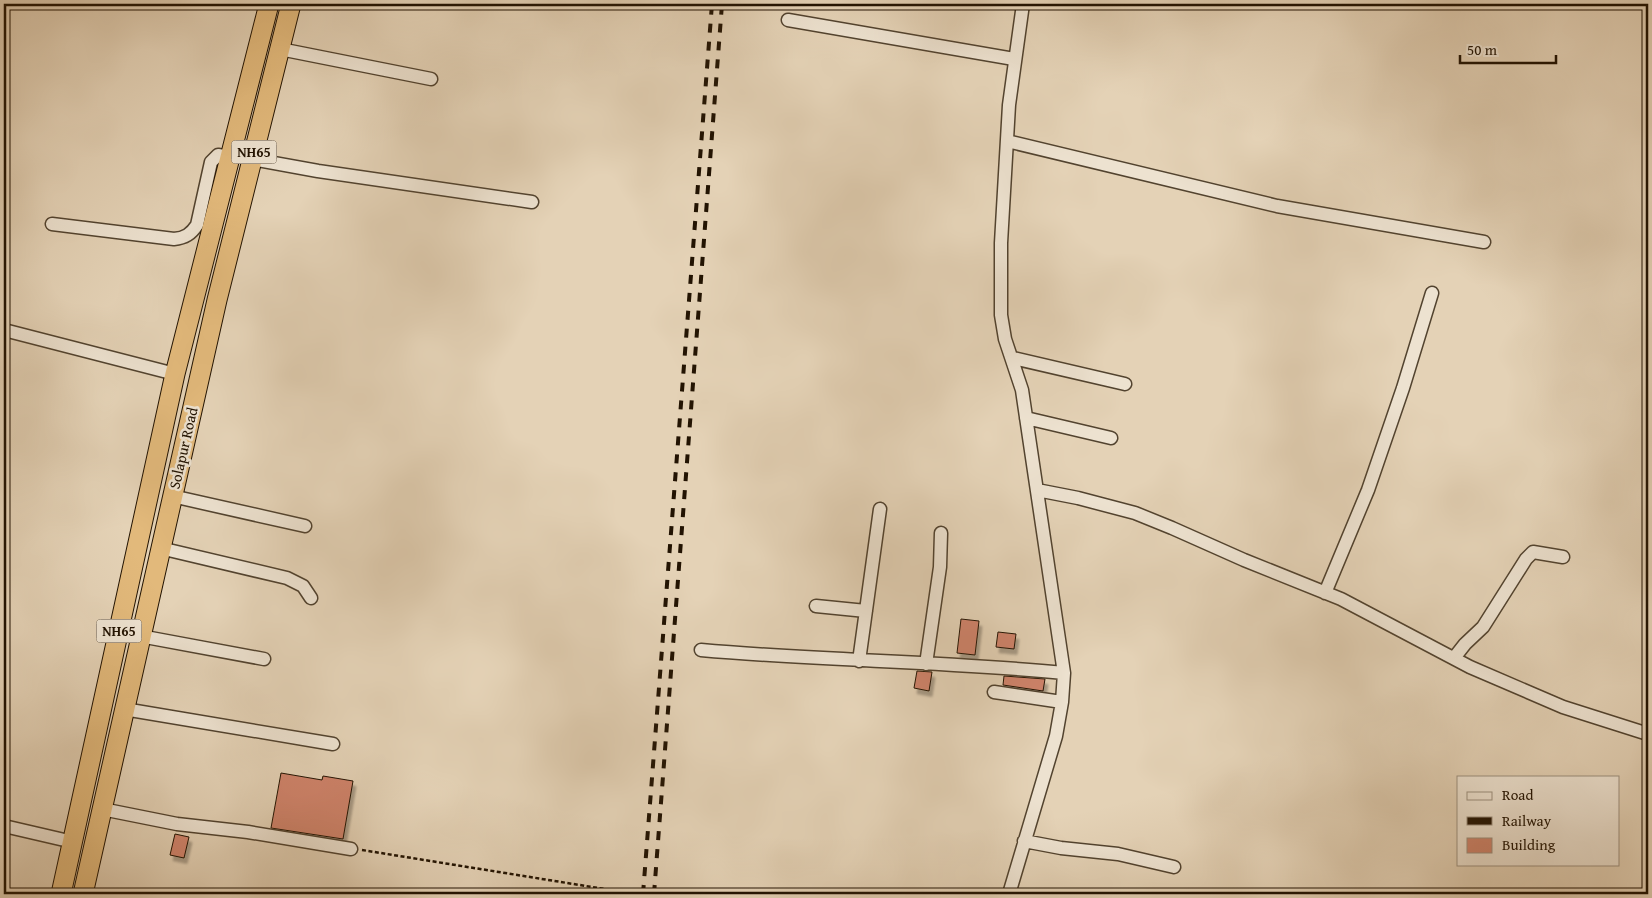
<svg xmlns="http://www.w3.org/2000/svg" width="1652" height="898" font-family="'Gentium Book Plus',serif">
	<defs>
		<filter id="shadow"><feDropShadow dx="3" dy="5.5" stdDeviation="1" flood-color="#0004"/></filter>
	</defs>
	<rect width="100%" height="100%" fill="#e4d2b6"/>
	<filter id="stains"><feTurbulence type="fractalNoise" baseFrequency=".004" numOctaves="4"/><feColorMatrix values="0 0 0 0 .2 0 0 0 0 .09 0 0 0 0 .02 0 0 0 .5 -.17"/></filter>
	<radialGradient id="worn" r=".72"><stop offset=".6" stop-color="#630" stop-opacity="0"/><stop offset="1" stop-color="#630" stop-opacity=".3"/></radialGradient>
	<path fill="#d0846c" stroke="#221302" filter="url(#shadow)" d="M 961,619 L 979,621 L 975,655 L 957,653 Z
		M 998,632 L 1016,634 L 1014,649 L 996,647 Z
		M 917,671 L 932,672 L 929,691 L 914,688 Z
		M 1004,676 L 1045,679 L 1043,691 L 1003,685 Z
		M 281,773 L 322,780 L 323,776 L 353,781 L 343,839 L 271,828 Z
		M 175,834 L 189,837 L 184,858 L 170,855 Z"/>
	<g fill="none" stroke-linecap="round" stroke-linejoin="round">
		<defs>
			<path id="minor" d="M 788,20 L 1014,59
				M 280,49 L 431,79
				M 1007,141 L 1277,206 L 1484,242
				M 252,159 L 318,171 L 532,202
				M 52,224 L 174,239 C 185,238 191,234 197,225 L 211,162 L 218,155 L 230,157
				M 4,330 L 175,374
				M 1013,358 L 1125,384
				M 1026,418 L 1111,438
				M 1037,490 L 1078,498 L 1135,513 L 1172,528 L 1244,560 L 1341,599 L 1470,667 L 1563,707 L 1648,734
				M 172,496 L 305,526
				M 160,548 L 287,578 L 303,586 L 311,598
				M 1325,593 L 1368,490 L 1403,388 L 1432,293
				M 816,606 L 866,611
				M 140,636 L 264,659
				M 701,650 C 822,661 944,661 1064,673
				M 1454,658 L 1465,644 L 1483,627 L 1526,559 L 1533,552 L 1563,557
				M 859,661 L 880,509
				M 926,664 L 940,567 L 941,533
				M 994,692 L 1062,702
				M 124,709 L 333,744
				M 102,809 L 177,824 L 248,832 L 351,849
				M 4,826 L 73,842
				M 1024,841 L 1061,848 L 1118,854 L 1174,867
				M 1009,894 L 1056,736 L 1062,702 L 1064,673 L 1022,390 L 1005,339 L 1001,315 L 1001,243 L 1009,105 L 1023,4"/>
			<path id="highway" d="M 61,894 L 175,374 L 269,4
				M 83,894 L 217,300 L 291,4"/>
		</defs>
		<use href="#minor" stroke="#52432f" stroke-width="15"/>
		<use href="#highway" stroke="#221302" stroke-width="21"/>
		<path stroke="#221302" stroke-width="2.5" stroke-dasharray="4 2.5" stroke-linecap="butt" d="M 362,850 L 617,891"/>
		<use href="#minor" stroke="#ede2d0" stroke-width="12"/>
		<use href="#highway" stroke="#e2b97b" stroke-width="19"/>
		<path stroke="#221302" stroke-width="4" stroke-dasharray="9 9" stroke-linecap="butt" d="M 643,894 L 712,4
			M 654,894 L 722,4"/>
	</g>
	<g text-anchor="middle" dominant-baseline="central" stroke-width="5" stroke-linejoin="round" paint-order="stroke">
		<g fill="#ede2d0" stroke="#5f5140" stroke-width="1">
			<rect x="231.5" y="140.5" width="45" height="23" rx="4"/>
			<rect x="96.5" y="619.5" width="45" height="23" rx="4"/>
		</g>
		<g font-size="14" font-weight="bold" fill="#221302">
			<text x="254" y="152">NH65</text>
			<text x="119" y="631">NH65</text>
		</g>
		<g font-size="15" fill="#221302" stroke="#ede2d0">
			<text transform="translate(183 448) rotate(-77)">Solapur Road</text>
		</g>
	</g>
	<rect width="1652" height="898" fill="none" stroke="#e4d2b6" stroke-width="20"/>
	<rect x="5" y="5" width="1642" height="888" fill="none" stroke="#221302" stroke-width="2.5"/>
	<rect x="10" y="10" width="1632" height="878" fill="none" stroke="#221302"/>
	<rect x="1457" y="776" width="162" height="90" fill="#ede2d0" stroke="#9c8f7e"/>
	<rect x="1467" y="792" width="25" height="8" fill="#ede2d0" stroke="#9c8f7e"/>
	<text x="1502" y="800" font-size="15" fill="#221302">Road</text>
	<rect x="1467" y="817" width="25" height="8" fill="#221302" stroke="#9c8f7e"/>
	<text x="1502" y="826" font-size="15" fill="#221302">Railway</text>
	<rect x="1467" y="838" width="25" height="15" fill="#d0846c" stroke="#9c8f7e"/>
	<text x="1502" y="850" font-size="15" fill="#221302">Building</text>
	<path d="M1460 55v8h96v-8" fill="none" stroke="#221302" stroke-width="2.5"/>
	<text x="1467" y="55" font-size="15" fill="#221302" stroke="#ede2d0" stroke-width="4" paint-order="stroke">50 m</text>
	<rect width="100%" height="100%" filter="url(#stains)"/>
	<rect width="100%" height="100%" fill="url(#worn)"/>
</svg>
